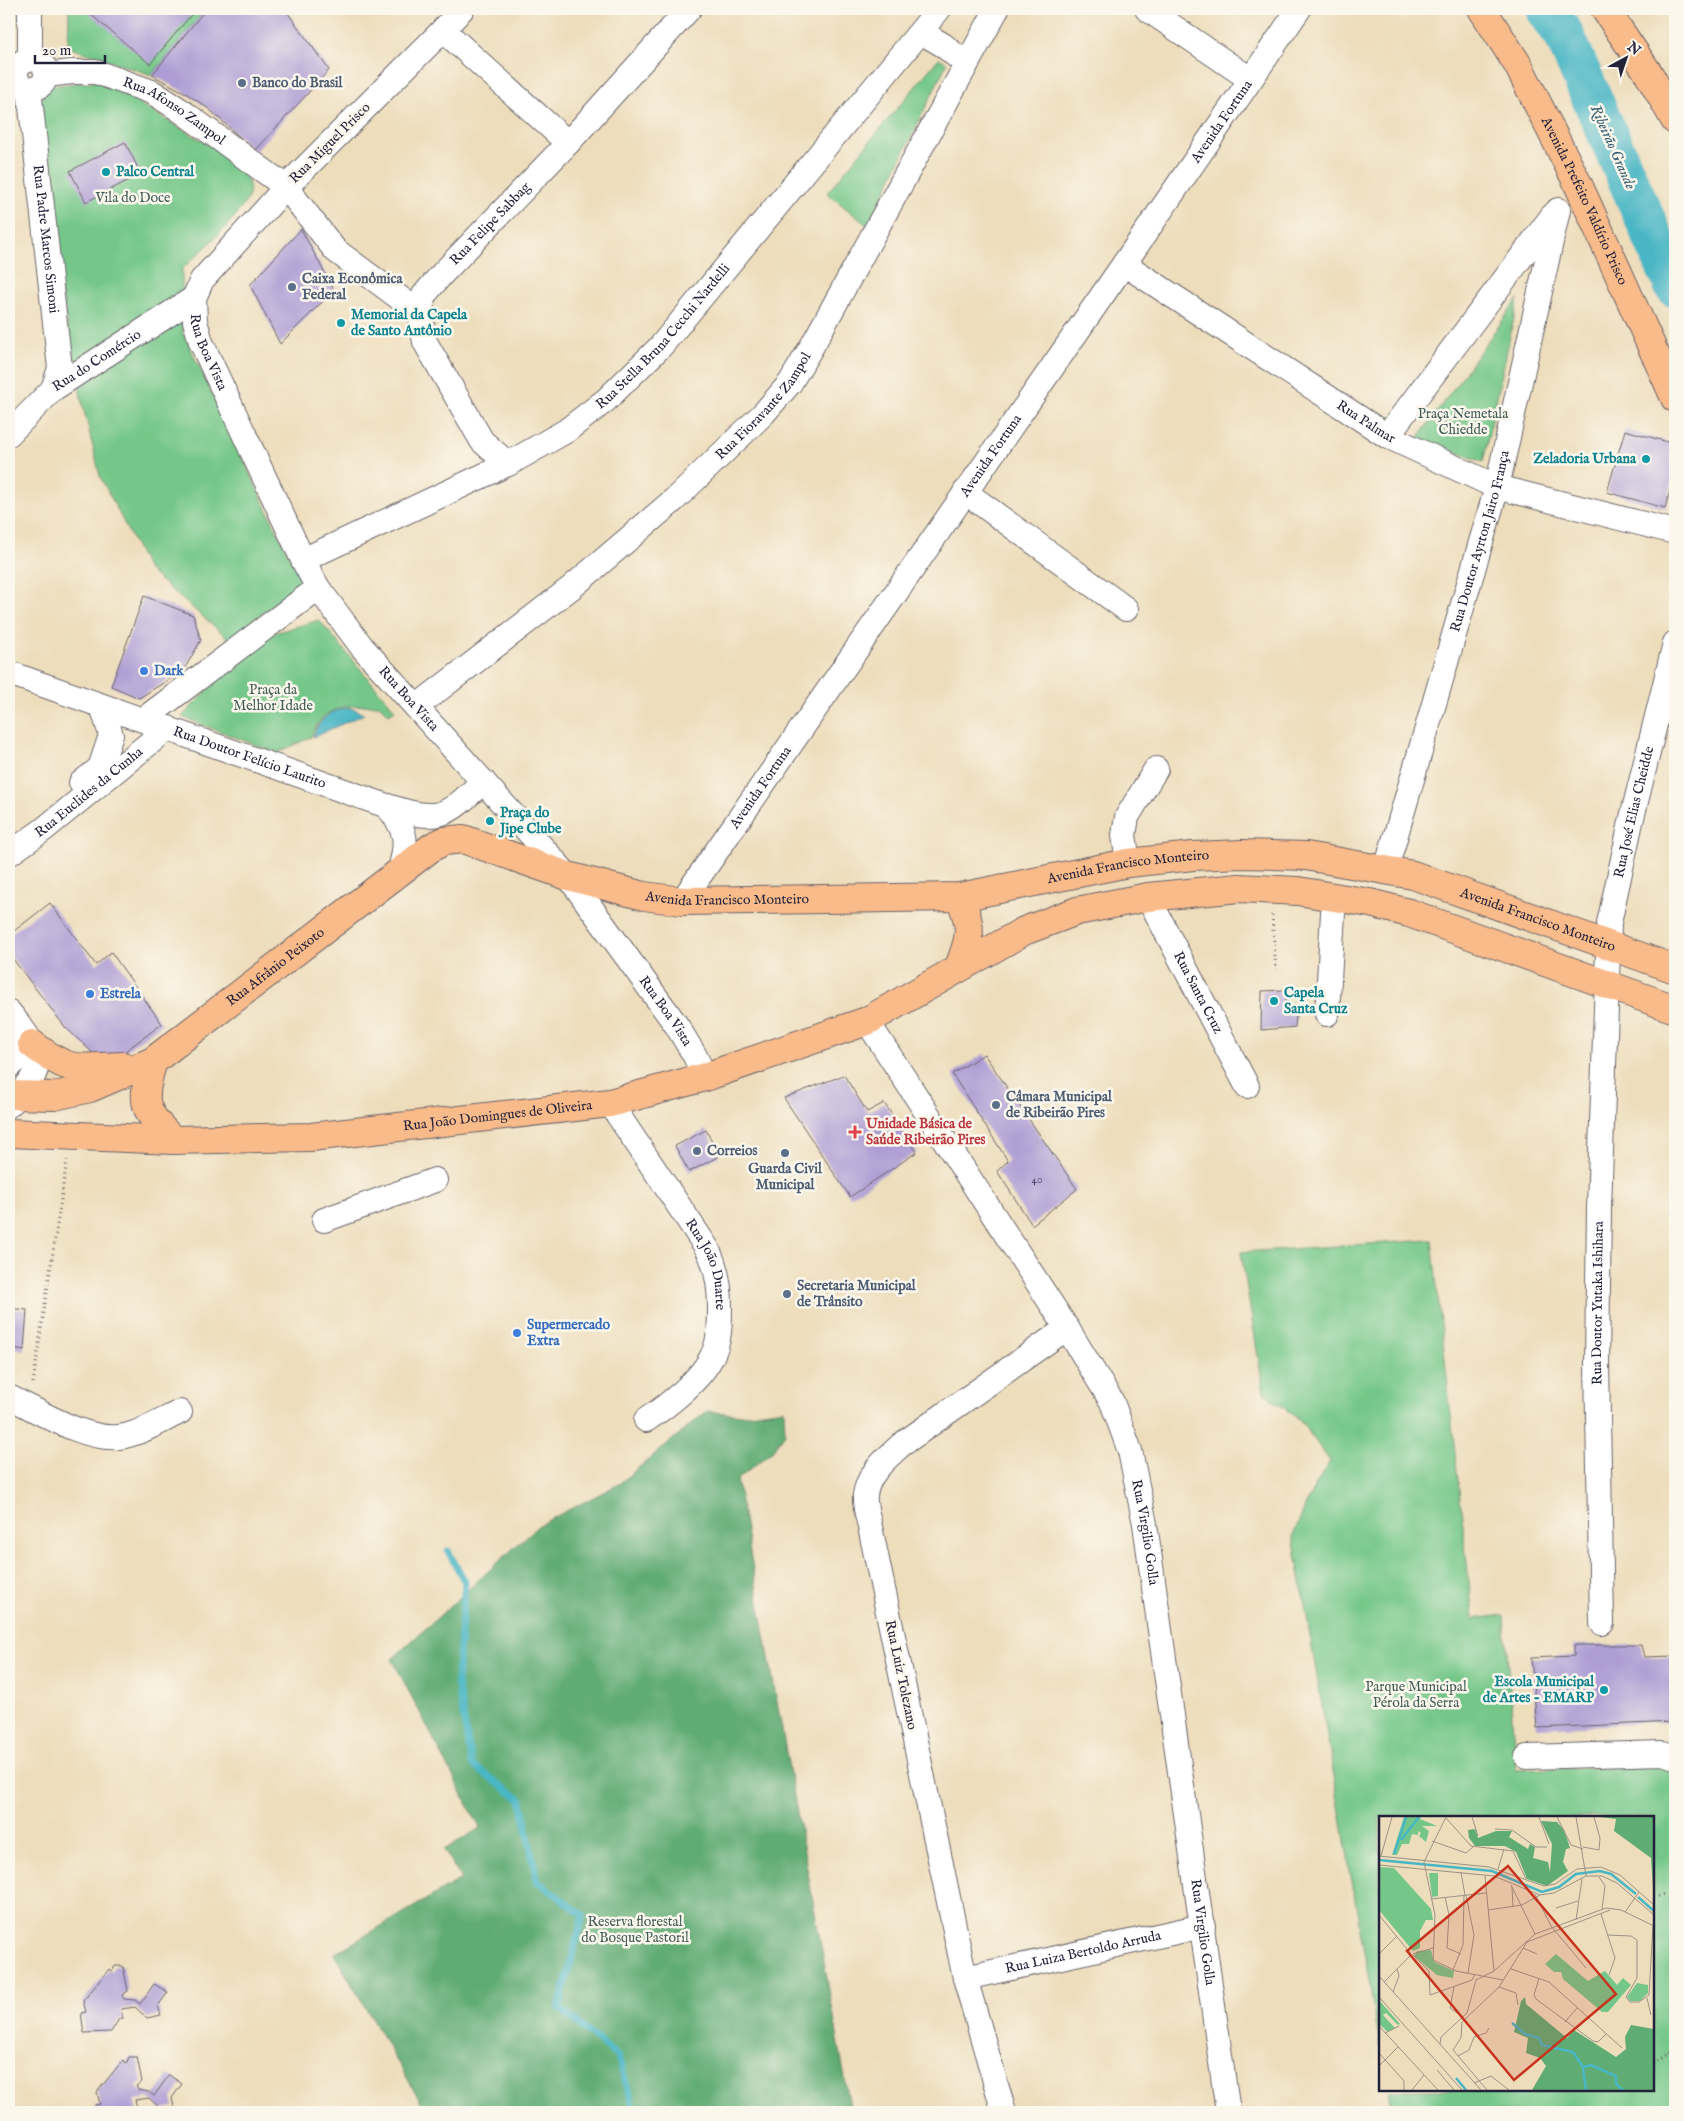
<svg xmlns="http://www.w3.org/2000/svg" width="1684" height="2121" font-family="'IM FELL English',serif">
	<rect width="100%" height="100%" fill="#fbf7ec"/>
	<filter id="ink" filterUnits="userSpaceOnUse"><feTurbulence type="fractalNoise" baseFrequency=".02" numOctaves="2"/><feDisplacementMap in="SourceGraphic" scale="10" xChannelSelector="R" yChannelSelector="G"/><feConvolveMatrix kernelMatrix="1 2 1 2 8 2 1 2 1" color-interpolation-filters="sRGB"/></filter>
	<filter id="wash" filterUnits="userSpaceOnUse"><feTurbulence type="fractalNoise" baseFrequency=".0096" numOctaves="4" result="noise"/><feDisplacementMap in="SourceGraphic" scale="20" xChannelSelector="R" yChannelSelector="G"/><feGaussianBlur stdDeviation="1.12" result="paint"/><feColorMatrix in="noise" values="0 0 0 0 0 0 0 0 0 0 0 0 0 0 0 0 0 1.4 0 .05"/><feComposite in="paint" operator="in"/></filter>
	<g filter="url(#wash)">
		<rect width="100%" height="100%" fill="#edddbb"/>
		<path fill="#75c789" stroke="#4c7462" d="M 69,9 L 206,9 L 152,75 L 68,47 Z
			M 939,58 L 947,63 L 868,226 L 827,193 Z
			M 101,81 L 221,152 C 234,162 253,176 249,195 C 248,199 244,204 241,208 C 225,231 203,249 182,269 L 183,333 L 302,583 L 229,639 L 148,570 L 100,476 L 82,402 L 55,261 L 35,111 L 48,86 Z
			M 1518,299 L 1483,462 L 1418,438 Z
			M 319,620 L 395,710 L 389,714 L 379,705 C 349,705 323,704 311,737 L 277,753 L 182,717 L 214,683 L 271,634 Z
			M 1432,1240 L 1473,1619 L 1504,1615 L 1516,1770 L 1672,1765 L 1675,1801 L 1675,2112 L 1392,2112 L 1388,2090 L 1653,2090 L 1653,1817 L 1380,1817 L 1380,2046 L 1293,1536 L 1309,1497 L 1330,1461 L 1300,1420 L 1264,1393 L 1241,1252 Z"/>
		<path fill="#60ac75" stroke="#416758" d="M 784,1409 L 785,1433 L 772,1451 L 737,1480 L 851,2112 L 427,2112 L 334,1954 L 461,1879 L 444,1850 L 480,1828 L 392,1659 L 539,1525 L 619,1484 L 707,1411 L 742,1415 Z"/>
		<path fill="#49b6c5" stroke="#366c80" d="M 350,708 L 357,710 L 364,714 L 313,737 C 319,719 331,709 350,708 Z"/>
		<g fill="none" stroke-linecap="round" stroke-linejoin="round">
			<path stroke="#49b6c5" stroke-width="7" d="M 448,1551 L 465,1582 L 457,1682 L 472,1765 L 521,1800 L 537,1881 L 583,1915 L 559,2008 L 618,2057 L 635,2112"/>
			<path stroke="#49b6c5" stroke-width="41" d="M 1546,9 L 1564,35 L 1675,287"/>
		</g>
		<g id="blocks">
			<path fill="#ae9dd4" d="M 84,9 L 196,9 L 150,64 Z
				M 206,9 L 285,9 L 329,70 L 255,151 L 209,109 L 184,92 L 152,75 Z
				M 125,142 L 141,174 L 86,202 L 70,171 Z
				M 301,229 L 334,290 L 280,344 L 250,285 Z
				M 1625,430 L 1675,444 L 1675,474 L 1665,508 L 1607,492 Z
				M 144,596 L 193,615 L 201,640 L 186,666 L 178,674 L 139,698 L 111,686 Z
				M 50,903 L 96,965 L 111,952 L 162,1024 L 113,1060 L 95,1055 L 65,1027 L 9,954 L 9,935 Z
				M 1285,990 L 1287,1015 L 1296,1016 L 1295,1027 L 1261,1030 L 1262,991 Z
				M 984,1054 L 1077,1189 L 1032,1225 L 997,1171 L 1008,1161 L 952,1074 Z
				M 844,1075 L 867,1112 L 884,1103 L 917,1152 L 850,1197 L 784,1098 Z
				M 706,1130 L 719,1156 L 689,1172 L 675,1146 Z
				M 9,1308 L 27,1310 L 24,1350 L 9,1347 Z
				M 1574,1645 L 1641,1645 L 1644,1657 L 1675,1656 L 1675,1722 L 1537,1728 L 1531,1658 L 1574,1656 Z
				M 115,1966 L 123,1966 L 128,1991 L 122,1995 L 124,1999 L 135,2000 L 140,2004 L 154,1984 L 168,1992 L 158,2006 L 161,2015 L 147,2018 L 135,2007 L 121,2009 L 123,2019 L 119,2019 L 111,2032 L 84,2033 L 81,2013 L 86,2012 L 83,2001 L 109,1969 L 112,1972 Z
				M 129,2057 L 137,2057 L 142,2082 L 136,2086 L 138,2090 L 149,2092 L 154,2096 L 169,2075 L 182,2084 L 172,2098 L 174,2107 L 161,2109 L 149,2098 L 135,2100 L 138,2111 L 96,2112 L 95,2105 L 100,2104 L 97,2092 L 123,2060 L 126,2064 Z"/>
		</g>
	</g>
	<g filter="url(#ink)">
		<use href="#blocks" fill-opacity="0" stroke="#696368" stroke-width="1"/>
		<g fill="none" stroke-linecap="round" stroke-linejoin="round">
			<defs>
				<g id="minor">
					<path id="s1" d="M 462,9 L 443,30 L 286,187 L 202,280 L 194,298 L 195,321 L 201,342 L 303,560 L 318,588 L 362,647 L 568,876 L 677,1026 L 695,1056 L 705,1077"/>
					<path d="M 1147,9 L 1250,79"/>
					<path d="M 443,30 L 568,143"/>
					<path d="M 921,32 L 943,45 L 966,64"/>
					<path d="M 30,59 L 30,9"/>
					<circle cx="31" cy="74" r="15"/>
					<path id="s2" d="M 46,75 L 72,72 L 96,72 L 152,92 L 180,110 L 286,187 L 335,250 L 420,313"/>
					<path id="s3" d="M 29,89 L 60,368 L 53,389"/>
					<path id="s4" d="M 1124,264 L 1387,436 L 1497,487 L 1675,532"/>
					<path id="s5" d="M 9,434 L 53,389 L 194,298"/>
					<path d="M 1387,436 L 1553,215"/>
					<path id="s6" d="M 508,464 L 482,441 L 425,342 L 420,313 L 424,295 L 441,275 L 568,143 L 689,9"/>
					<path d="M 965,492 L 1126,609"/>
					<path id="s7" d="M 303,560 L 508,464 L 566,431 L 606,400 L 661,346 L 939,9"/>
					<path id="s8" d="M 9,673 L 387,806 C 438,822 445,819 483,781"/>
					<path id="s9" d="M 416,707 L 572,587 L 674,500 L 764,413 L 790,383 L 812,346 L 997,9"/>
					<path d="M 144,719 L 318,588"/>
					<path d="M 81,783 L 100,768 L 111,735 L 102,706"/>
					<path d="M 387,806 C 408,831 408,843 399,873"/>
					<path id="s10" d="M 9,854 L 43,830 L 168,728"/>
					<path d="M 1128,863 L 1124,835 L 1127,817 L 1156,769"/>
					<path id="s11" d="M 1386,869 L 1497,487 L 1558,210"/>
					<path id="s12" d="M 1148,897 L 1247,1086"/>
					<path id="s13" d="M 682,901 L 1124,264 L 1299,9"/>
					<path d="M 9,1012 C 42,1053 51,1065 9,1105"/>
					<path d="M 1327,1014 L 1334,896"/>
					<path id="s14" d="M 867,1021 L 1067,1328 L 1112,1402 L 1130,1451 L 1145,1524 L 1228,2112"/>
					<path d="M 9,1041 L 16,1049 L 17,1059 L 9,1066"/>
					<path id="s15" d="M 610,1103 L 707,1248 C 717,1267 720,1285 720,1307 C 720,1324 720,1341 712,1356 C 701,1380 667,1406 646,1420"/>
					<path d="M 324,1220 L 435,1180"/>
					<path d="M 9,1397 C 39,1411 86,1441 119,1437 C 138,1435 163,1420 180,1412"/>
					<path id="s16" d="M 1602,1623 L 1597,1364 L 1599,1208 L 1609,923 L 1631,822 L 1675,643"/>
					<path d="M 1527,1757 L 1663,1753 L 1675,1757"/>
					<path id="s17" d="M 965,1978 L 1203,1926"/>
					<path d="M 1004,2112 L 965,1978 L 869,1522 C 867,1514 864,1503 865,1495 C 868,1473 886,1459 901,1445 L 1067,1328"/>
				</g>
				<g id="major">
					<path id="s18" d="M 1482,9 L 1518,65 L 1577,182 L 1675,398"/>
					<path d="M 1605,9 L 1649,74 L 1675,120"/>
					<path d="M 959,967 C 971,935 973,930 960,897"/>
					<path d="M 32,1044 C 73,1075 75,1067 123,1066"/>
					<path d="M 153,1061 C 140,1103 143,1110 173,1140"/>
					<path id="s19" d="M 9,1095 L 55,1096 L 90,1088 L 153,1061 L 432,847 L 444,841 L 463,839 L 568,876 L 644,896 L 682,901 L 960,897 L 1128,863 L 1193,856 L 1243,854 L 1306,856 L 1413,875 L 1675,969"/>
					<path id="s20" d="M 9,1133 L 173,1140 L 311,1137 L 610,1103 L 705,1077 L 867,1021 L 1024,931 L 1077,911 L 1148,897 L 1239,888 L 1298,891 L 1370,903 L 1409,913 L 1675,1009"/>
				</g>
			</defs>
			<use href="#minor" stroke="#696368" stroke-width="26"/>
			<use href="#major" stroke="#696368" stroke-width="30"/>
			<path stroke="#696368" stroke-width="3" stroke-dasharray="1 4" stroke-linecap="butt" d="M 1272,915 L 1276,970
				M 33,1383 L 67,1160
				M 1653,1896 L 1675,1893
				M 1653,2063 L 1675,2048"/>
			<use href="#minor" stroke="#fff" stroke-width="24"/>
			<use href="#major" stroke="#fabb8b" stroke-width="28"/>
		</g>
	</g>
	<g fill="#5c6f8a" stroke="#fbf7ec" stroke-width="2">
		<circle cx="242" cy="83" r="5"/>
		<circle cx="292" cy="287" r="5"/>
		<circle cx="996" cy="1105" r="5"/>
		<circle cx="697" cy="1151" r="5"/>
		<circle cx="785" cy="1153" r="5"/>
		<circle cx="787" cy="1294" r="5"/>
	</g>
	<g fill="#0f9aa8" stroke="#fbf7ec" stroke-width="2">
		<circle cx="106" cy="172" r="5"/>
		<circle cx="341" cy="323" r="5"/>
		<circle cx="1646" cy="459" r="5"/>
		<circle cx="490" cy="821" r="5"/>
		<circle cx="1274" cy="1001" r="5"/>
		<circle cx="1604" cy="1690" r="5"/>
	</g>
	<g fill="#3f7fe0" stroke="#fbf7ec" stroke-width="2">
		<circle cx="144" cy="671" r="5"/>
		<circle cx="90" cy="994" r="5"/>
		<circle cx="517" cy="1333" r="5"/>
	</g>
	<path fill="#e0444e" stroke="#fbf7ec" stroke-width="2" d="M852.5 1124.5h5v5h5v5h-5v5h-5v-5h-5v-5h5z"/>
	<g text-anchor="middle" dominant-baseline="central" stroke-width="5" stroke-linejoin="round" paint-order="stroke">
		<g font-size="11" fill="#454161">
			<text x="1037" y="1180">40</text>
		</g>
		<g font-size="14" font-weight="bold" fill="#4e5e75" stroke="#fbf7ec" text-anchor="start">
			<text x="252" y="83">Banco do Brasil</text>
			<text x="302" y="279">Caixa Econômica<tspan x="302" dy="16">Federal</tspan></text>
			<text x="1006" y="1097">Câmara Municipal<tspan x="1006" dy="16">de Ribeirão Pires</tspan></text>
			<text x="707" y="1151">Correios</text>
			<text x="785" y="1169" text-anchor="middle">Guarda Civil<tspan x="785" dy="16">Municipal</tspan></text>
			<text x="797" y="1286">Secretaria Municipal<tspan x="797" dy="16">de Trânsito</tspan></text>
		</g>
		<g font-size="14" fill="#22223b" stroke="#fbf7ec">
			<text stroke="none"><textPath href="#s2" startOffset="138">Rua Afonso Zampol</textPath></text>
			<text stroke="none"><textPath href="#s13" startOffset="948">Avenida Fortuna</textPath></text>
			<text transform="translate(330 143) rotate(-45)">Rua Miguel Prisco</text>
			<text stroke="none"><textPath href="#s18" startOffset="218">Avenida Prefeito Valdírio Prisco</textPath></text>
			<text stroke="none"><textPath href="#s6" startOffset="294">Rua Felipe Sabbag</textPath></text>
			<text stroke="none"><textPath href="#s3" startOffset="151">Rua Padre Marcos Simoni</textPath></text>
			<text stroke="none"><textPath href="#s7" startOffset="429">Rua Stella Bruna Cecchi Nardelli</textPath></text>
			<text stroke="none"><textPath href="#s1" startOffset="452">Rua Boa Vista</textPath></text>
			<text stroke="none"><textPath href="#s5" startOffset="115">Rua do Comércio</textPath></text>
			<text stroke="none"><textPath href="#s9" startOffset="461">Rua Fioravante Zampol</textPath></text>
			<text stroke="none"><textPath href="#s4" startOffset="289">Rua Palmar</textPath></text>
			<text stroke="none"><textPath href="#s13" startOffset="542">Avenida Fortuna</textPath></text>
			<text stroke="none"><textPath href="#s11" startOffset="341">Rua Doutor Ayrton Jairo França</textPath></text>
			<text stroke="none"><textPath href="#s1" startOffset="856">Rua Boa Vista</textPath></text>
			<text stroke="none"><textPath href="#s8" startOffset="255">Rua Doutor Felício Laurito</textPath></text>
			<text stroke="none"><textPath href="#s13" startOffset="138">Avenida Fortuna</textPath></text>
			<text stroke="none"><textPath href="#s10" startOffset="101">Rua Euclides da Cunha</textPath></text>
			<text stroke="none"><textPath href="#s16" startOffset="814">Rua José Elias Cheidde</textPath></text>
			<text stroke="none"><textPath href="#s19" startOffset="1212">Avenida Francisco Monteiro</textPath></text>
			<text stroke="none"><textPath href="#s19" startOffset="808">Avenida Francisco Monteiro</textPath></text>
			<text stroke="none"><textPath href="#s19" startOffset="1632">Avenida Francisco Monteiro</textPath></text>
			<text stroke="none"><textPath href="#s19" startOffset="305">Rua Afrânio Peixoto</textPath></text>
			<text stroke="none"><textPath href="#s12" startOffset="108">Rua Santa Cruz</textPath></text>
			<text stroke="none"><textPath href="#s1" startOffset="1261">Rua Boa Vista</textPath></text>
			<text stroke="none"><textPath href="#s20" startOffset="490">Rua João Domingues de Oliveira</textPath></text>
			<text stroke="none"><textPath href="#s15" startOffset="190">Rua João Duarte</textPath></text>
			<text stroke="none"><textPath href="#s16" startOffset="320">Rua Doutor Yutaka Ishihara</textPath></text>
			<text stroke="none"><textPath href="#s14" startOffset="588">Rua Virgilio Golla</textPath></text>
			<text transform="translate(901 1675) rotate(78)">Rua Luiz Tolezano</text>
			<text stroke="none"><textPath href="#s14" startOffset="992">Rua Virgilio Golla</textPath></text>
			<text stroke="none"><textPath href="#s17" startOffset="121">Rua Luiza Bertoldo Arruda</textPath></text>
		</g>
		<g font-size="14" font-weight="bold" fill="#0d838f" stroke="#fbf7ec" text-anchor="start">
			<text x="116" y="172">Palco Central</text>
			<text x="351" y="315">Memorial da Capela<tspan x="351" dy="16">de Santo Antônio</tspan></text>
			<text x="1636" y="459" text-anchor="end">Zeladoria Urbana</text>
			<text x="500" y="813">Praça do<tspan x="500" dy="16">Jipe Clube</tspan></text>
			<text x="1284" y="993">Capela<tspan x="1284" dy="16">Santa Cruz</tspan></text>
			<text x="1594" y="1682" text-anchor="end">Escola Municipal<tspan x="1594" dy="16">de Artes - EMARP</tspan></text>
		</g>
		<g font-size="14" fill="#3f5c56" stroke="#fbf7ec">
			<text x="133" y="198">Vila do Doce</text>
			<text x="1463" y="414">Praça Nemetala<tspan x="1463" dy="16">Chiedde</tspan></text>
			<text x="273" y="690">Praça da<tspan x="273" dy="16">Melhor Idade</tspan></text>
			<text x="1416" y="1687">Parque Municipal<tspan x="1416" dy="16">Pérola da Serra</tspan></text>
			<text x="635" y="1922">Reserva florestal<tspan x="635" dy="16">do Bosque Pastoril</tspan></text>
		</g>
		<g font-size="14" font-weight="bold" fill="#366cbe" stroke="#fbf7ec" text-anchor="start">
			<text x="154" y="671">Dark</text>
			<text x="100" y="994">Estrela</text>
			<text x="527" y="1325">Supermercado<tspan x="527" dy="16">Extra</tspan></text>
		</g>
		<g font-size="14" font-weight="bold" fill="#be3a42" stroke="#fbf7ec" text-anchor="start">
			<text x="866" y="1124">Unidade Básica de<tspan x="866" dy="16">Saúde Ribeirão Pires</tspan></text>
		</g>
		<g font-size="15" font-style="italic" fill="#325d72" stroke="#fbf7ec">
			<text transform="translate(1613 147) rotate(66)">Ribeirão Grande</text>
		</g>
	</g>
	<g transform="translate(1379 1816)">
		<rect width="275" height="275" fill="#edddbb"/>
		<path d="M 25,1 L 42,1 L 41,3 L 58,10 L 43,10 L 50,15 L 47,26 L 40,20 L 42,17 L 39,15 L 39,19 L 33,18 L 30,28 L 23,28 L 18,39 L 13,39 ZM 0,51 L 15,52 L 52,93 L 54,104 L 47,104 L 41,115 L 41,132 L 34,135 L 0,94 ZM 50,57 L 59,57 L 59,80 L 53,81 ZM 52,134 L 55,146 L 75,155 L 74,162 L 58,159 L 35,140 L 38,135 ZM 177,138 L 209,165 L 226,155 L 238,169 L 244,162 L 252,169 L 229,196 L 223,196 L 184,163 L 182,156 L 175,156 L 166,148 ZM 258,167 L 269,169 L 269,177 L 261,185 L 251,185 L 248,181 ZM 0,184 L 21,208 L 19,209 L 7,197 L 4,199 L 16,212 L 9,216 L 0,208 Z" fill="#75c789"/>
		<path d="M 221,1 L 275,1 L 275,87 L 272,42 L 235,15 L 237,3 ZM 162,5 L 178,6 L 185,14 L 191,32 L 187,33 L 184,46 L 189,55 L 168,70 L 148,63 L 137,36 L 126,30 L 96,30 L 90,22 L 89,14 L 96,13 L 99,22 L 117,15 L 133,15 L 130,21 L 149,33 L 151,28 L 156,31 L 154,42 L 169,46 L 171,56 L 173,28 ZM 146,181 L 147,188 L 188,222 L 195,214 L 237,241 L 247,233 L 246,221 L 252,209 L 275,213 L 275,274 L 153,274 L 167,250 L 161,242 L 147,237 L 149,222 L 135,216 L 142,185 Z" fill="#60ac75"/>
		<path fill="none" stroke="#49b6c5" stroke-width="2.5" d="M 22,24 L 40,1M 15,38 L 27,1M 0,44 L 113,55 L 163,76 L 180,71 L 197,58 L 221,55 L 232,58 L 257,78M 259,81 L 275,95M 133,207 L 146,218 L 160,222 L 163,229 L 194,236 L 204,251 L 212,249 L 237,260 L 237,268 L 244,274M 204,252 L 207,274M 77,262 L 87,274"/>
		<path fill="none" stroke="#9c9288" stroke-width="1" d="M 67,1 L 45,46 L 56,99 L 54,144 L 77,155 L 124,164M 93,1 L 99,20M 160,1 L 170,28M 178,1 L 192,29 L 204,33M 197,1 L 207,60M 67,2 L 92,30 L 134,35 L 147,63M 116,13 L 133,14 L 157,31 L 168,31M 53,25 L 87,37 L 94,31M 204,31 L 220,34 L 221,22 L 215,1M 0,40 L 110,51 L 165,70 L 176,68 L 198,53 L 222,51 L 241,59 L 275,89M 2,40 L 13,1M 0,49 L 115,60 L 161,79 L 175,77 L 207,60 L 223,60 L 238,67 L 275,99M 119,53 L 125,33M 82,56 L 86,79M 106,60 L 115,155M 220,61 L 226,70 L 223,93M 132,69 L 156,118M 133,71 L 134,91M 156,78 L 172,110 L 207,152M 87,79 L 95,119 L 89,157M 66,81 L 70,99 L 68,132 L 82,138M 52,83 L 107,77M 177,92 L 199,85M 109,94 L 143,89 L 161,79M 246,96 L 260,76M 222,98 L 236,142 L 230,159M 0,99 L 32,138M 197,104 L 203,63M 228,119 L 252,120 L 258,124 L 258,162 L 247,181 L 251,186 L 260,186 L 270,179 L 274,109M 144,132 L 158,138M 0,138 L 18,120M 34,138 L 54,132M 34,139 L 50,155 L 51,179 L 93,164 L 96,158M 132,153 L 170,166 L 243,232M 74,154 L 84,129 L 85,79M 0,160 L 102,274M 160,162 L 155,179 L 157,183 L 214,225 L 219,226 L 227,218M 5,166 L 32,139M 75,171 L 71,192 L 84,201M 120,171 L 137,177 L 139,189M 14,176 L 20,160 L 18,153M 0,181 L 83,274M 268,182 L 272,199M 186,206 L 198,192M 0,210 L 59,274M 6,217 L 20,210M 61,228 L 62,221 L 88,197 L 97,164 L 115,155 L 156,118 L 227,92 L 242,94 L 275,110M 74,234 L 82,222 L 83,206 L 120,171 L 148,126 L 231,94M 74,234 L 108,274M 0,237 L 25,265 L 25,274M 79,240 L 90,234 L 95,221 L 107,217 L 110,212M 0,250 L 19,231M 58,254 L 75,274M 95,267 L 112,260 L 130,274M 33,274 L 45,259"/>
		<path fill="#c8321e" fill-opacity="0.15" stroke="#c8321e" stroke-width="2.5" d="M 129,50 L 237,178 L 135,264 L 28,135 Z"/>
		<rect width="275" height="275" fill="none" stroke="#22223b" stroke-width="2.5"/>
	</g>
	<rect width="1684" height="2121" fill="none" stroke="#fbf7ec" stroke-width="30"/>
	<g transform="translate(1626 58) rotate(40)" stroke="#fbf7ec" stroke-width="4" paint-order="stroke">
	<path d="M0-4L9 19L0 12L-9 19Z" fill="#22223b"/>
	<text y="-8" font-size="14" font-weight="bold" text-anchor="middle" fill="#22223b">N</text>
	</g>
	<path d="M35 55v8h70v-8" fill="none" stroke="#22223b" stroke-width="2.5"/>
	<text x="42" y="55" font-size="15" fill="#22223b" stroke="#fbf7ec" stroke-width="4" paint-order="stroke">20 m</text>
</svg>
